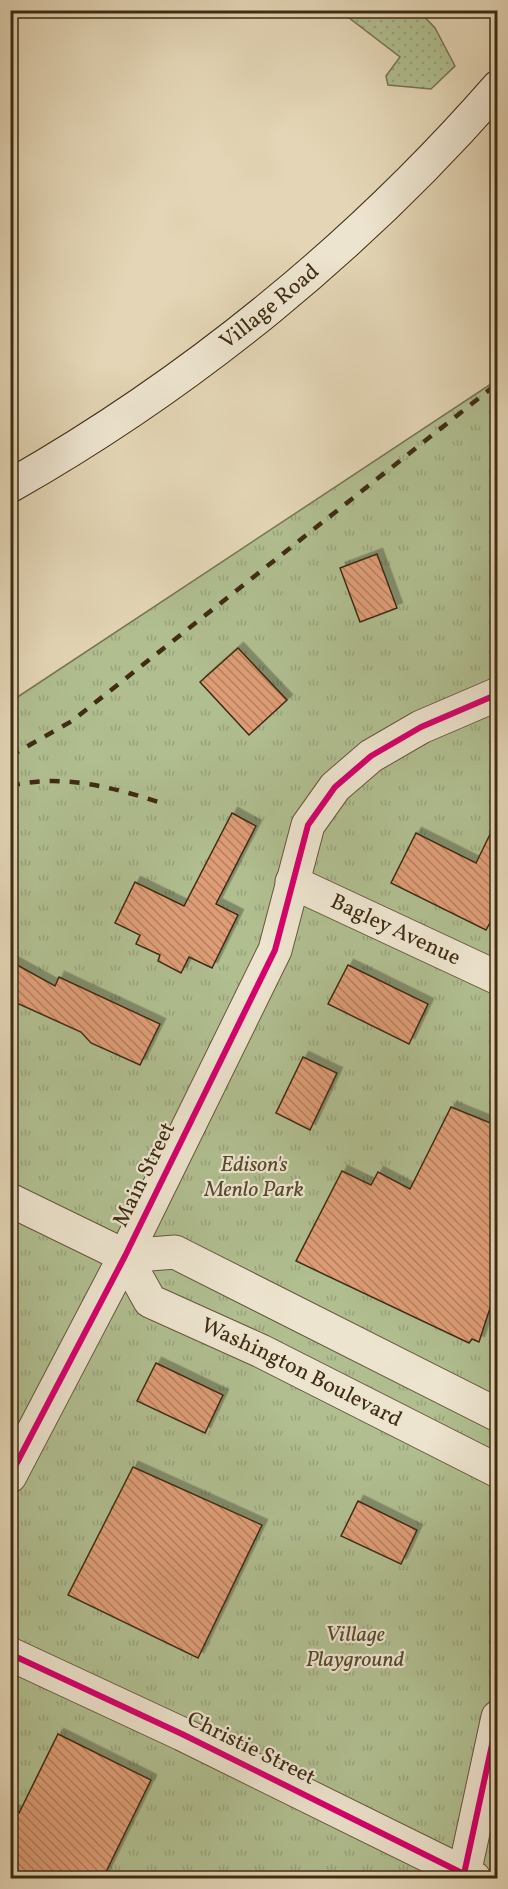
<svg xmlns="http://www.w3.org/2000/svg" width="508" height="1889" font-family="Vollkorn,serif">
	<defs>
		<pattern id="grass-dots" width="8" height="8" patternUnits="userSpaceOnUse" patternTransform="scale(1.5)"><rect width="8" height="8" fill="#b0be90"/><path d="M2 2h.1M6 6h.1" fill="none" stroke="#98a37b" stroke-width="1.8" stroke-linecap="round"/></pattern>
		<pattern id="park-tufts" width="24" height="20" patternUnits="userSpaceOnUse" patternTransform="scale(1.5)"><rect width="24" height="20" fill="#b0be90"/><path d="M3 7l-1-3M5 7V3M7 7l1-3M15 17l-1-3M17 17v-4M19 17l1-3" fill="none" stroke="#98a37b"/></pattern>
		<pattern id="building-back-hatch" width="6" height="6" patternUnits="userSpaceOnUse" patternTransform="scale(1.5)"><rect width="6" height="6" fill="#de9d76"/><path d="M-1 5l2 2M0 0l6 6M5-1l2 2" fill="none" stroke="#b58060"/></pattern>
		<filter id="shadow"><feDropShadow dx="5.5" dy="-5.5" stdDeviation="0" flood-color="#0004"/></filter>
	</defs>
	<rect width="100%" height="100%" fill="#e3d5b5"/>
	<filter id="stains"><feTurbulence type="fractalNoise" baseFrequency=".00333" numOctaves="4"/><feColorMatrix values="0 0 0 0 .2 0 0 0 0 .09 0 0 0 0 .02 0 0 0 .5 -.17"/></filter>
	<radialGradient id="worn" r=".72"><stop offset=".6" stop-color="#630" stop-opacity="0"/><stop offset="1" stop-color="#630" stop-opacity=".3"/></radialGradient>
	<path fill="url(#grass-dots)" stroke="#787552" stroke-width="1.5" d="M 340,11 L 419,11 L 435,28 L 455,66 L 431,89 L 388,85 L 386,76 L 400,57 Z"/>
	<path fill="url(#park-tufts)" stroke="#787552" stroke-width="1.5" d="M 497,380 L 497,1878 L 11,1878 L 10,702 Z"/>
	<path fill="url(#building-back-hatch)" stroke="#3f2c13" stroke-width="1.5" filter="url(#shadow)" d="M 377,554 L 397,608 L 360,622 L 340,568 Z
		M 238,648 L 287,700 L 249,735 L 200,682 Z
		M 232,813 L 256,826 L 216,904 L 238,915 L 212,968 L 189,957 L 181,973 L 158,961 L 160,955 L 136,944 L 140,935 L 115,923 L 135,882 L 184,906 Z
		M 498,818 L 498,908 L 486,930 L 391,883 L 416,833 L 476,863 Z
		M 10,961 L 55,986 L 59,977 L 160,1024 L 140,1065 L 91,1043 L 81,1032 L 10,1000 Z
		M 348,965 L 428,1004 L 409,1044 L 328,1004 Z
		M 303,1057 L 337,1073 L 310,1130 L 276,1113 Z
		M 451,1107 L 498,1126 L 498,1306 L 491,1305 L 479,1342 L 472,1339 L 469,1343 L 296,1261 L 342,1171 L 371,1185 L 378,1172 L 410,1189 Z
		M 156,1363 L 223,1395 L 205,1433 L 137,1401 Z
		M 133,1467 L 262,1525 L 198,1658 L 68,1595 Z
		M 358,1501 L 417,1530 L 401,1564 L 341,1536 Z
		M 58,1734 L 151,1780 L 103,1878 L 10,1878 L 10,1809 L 19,1813 Z"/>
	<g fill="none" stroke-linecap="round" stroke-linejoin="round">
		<defs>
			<g id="street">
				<path id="s1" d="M 292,882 L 498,978"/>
				<path d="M 10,1200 L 125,1256 L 175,1252 L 498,1415"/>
				<path id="s2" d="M 125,1256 L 150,1301 L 261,1351 L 498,1471"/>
				<path d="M 10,1476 L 125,1256 L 275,950 L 308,825 L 335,787 L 371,756 L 421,727 L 498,694"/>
				<path d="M 10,1654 L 182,1734 L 474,1878"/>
				<path d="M 464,1874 L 498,1717"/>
			</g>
			<g id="secondary">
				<path id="s3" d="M 10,486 C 193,382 359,246 498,87"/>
			</g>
		</defs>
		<use href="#street" stroke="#68563c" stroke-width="35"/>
		<use href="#secondary" stroke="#3f2c13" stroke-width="35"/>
		<use href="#street" stroke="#ede4cf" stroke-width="33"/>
		<use href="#secondary" stroke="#ede4cf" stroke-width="33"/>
		<path stroke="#3f2c13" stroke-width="4.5" stroke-dasharray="10 10" stroke-linecap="butt" d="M 10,756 L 72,721 L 498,383
			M 10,786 C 63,773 115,788 165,804"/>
		<defs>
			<path id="cycleway" d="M 10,1476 L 125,1256 L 275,950 L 308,825 L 335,787 L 371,756 L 421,727 L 498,694
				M 10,1654 L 182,1734 L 464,1874 L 498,1717"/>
		</defs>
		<use href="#cycleway" stroke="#ede4cf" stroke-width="10"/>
		<use href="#cycleway" stroke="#d6006c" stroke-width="6"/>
	</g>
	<g text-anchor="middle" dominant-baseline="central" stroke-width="4.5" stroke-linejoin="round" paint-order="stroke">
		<g font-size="22" fill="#3f2c13" stroke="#ede4cf">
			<text stroke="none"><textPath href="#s3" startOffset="316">Village Road</textPath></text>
			<text stroke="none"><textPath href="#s1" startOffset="114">Bagley Avenue</textPath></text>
			<text transform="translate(145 1175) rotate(-64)">Main Street</text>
			<text stroke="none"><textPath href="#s2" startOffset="219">Washington Boulevard</textPath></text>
			<text transform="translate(251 1749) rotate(26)">Christie Street</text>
		</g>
		<g font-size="22" font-style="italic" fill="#56492c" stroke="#ede4cf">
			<text x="254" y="1165">Edison's<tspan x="254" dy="25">Menlo Park</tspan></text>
			<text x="355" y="1635">Village<tspan x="355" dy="25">Playground</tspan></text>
		</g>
	</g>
	<rect width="508" height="1889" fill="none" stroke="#e3d5b5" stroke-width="36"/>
	<rect x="12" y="12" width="484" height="1865" fill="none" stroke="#3f2c13" stroke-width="3"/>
	<rect x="18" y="18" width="472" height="1853" fill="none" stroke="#3f2c13" stroke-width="1.5"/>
	<rect width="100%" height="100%" filter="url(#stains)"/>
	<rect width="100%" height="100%" fill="url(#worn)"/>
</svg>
